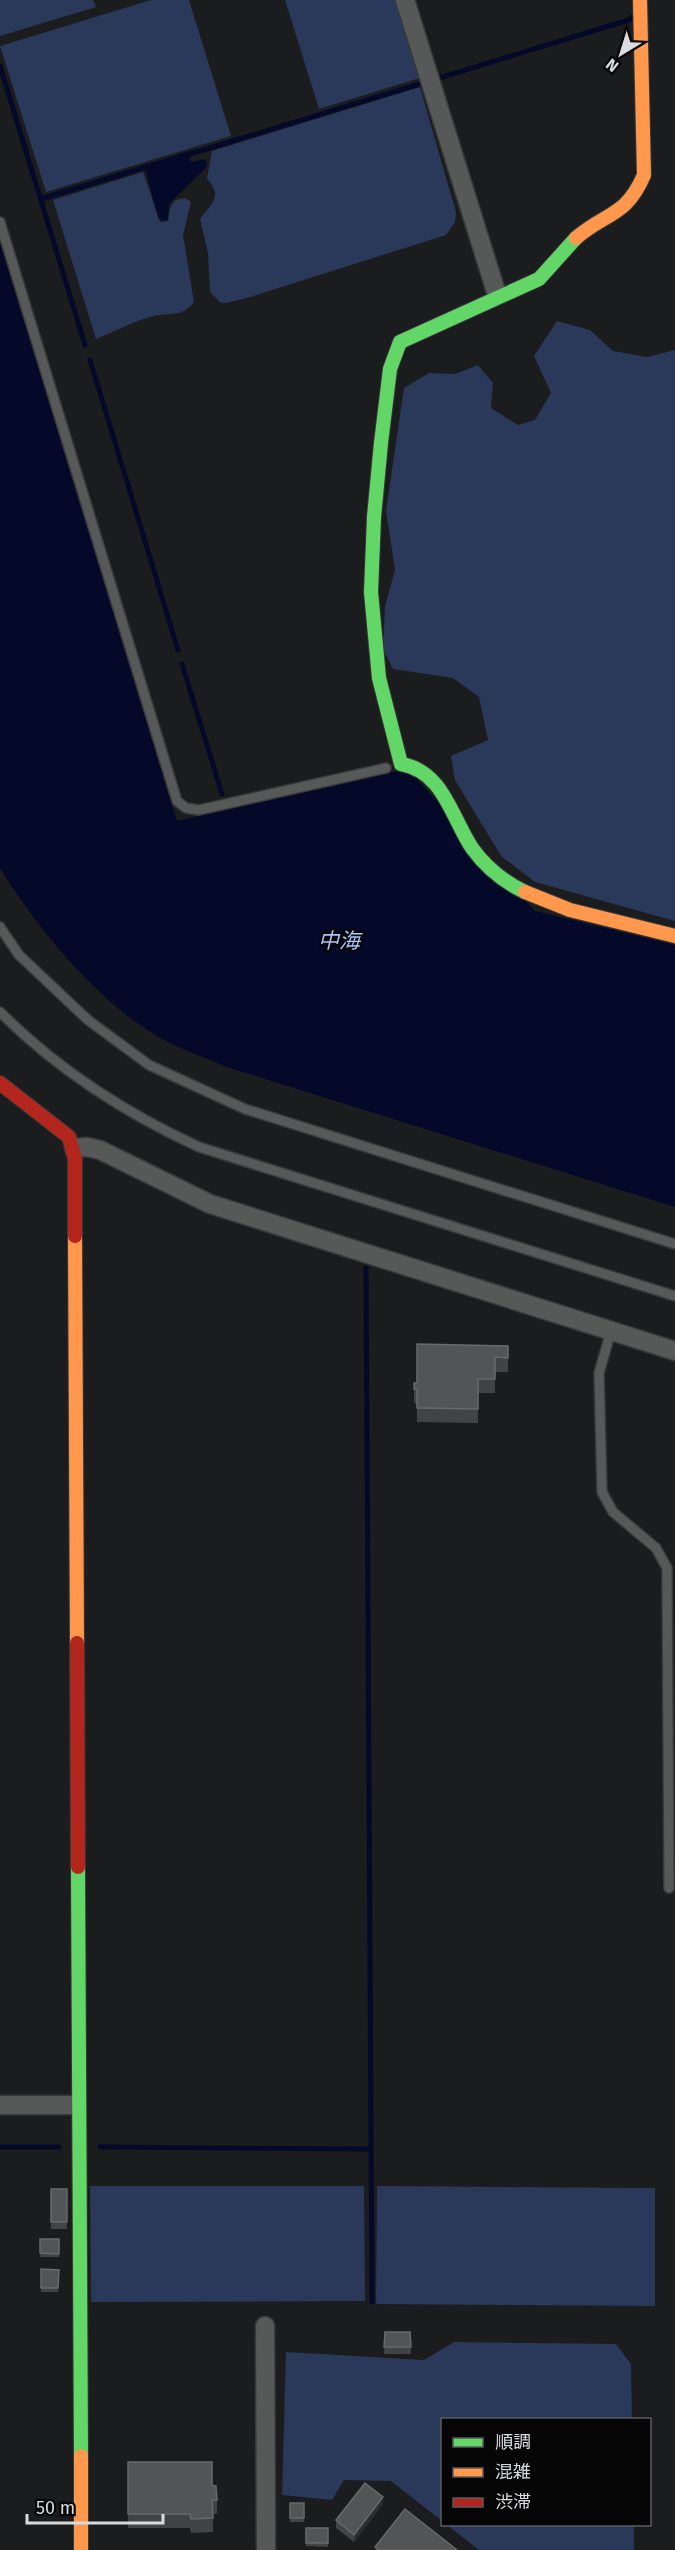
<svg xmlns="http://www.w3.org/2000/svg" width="675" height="2550" font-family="'Fira Sans','Noto Sans JP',sans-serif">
	<rect width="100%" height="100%" fill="#1b1c1d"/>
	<path fill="#2a3859" d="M 0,0 L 93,0 L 96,7 L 0,36 Z
		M 151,0 L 189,0 L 231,136 L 46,192 L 0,46 Z
		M 285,0 L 395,0 L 420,78 L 319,109 Z
		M 420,87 L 456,212 L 455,222 L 446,235 L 250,297 L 226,303 L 221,303 L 210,292 L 208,253 L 200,219 C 212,203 223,196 207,179 L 212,151 Z
		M 143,172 L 160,222 L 168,221 L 170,208 L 175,200 L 185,198 L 191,202 L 183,235 L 194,302 C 183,318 167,312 150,317 C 132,322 114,332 96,339 L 53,200 Z
		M 557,321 L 590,330 L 613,351 L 647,357 L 675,350 L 675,921 L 535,882 L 501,856 L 455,780 L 451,756 L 488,740 L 479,697 L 453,678 L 393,669 L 383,649 L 385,606 L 395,570 L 386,511 L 404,388 L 429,373 L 455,374 L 478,365 L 493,383 L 491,408 L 518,425 L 535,420 L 551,393 L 534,356 Z
		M 90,2186 L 364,2186 L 365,2301 L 91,2302 Z
		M 377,2186 L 655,2188 L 655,2306 L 376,2304 Z
		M 454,2342 L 616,2344 L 631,2364 L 632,2419 L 442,2420 L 442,2521 L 391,2481 L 344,2480 L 332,2500 L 282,2495 L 286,2352 L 424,2360 Z
		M 447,2525 L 634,2525 L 634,2550 L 479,2550 Z"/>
	<path fill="#040929" d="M 193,150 L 189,160 L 192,162 L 204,159 L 207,163 L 206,168 L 169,204 L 168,219 L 163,221 L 158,217 L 144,165 Z
		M 0,241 L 177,821 L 390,772 L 410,771 L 535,911 L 675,945 L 675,1207 L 227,1067 C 207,1058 184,1051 164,1040 C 99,1004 39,931 0,868 Z"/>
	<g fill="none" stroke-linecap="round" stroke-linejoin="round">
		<path stroke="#040929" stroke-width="5" d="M 0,66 L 85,345
			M 187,155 L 632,19 L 632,17
			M 41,199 L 149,166
			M 90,360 L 178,650
			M 182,664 L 222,794
			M 366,1268 L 372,2302
			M 0,2147 L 59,2147
			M 100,2147 L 370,2149"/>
		<defs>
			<path id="lane" d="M 0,222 L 177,801 L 186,808 L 199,810 L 386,768
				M 0,927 L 19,955 L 88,1020 L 149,1065 L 245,1109 L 675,1244
				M 0,1012 C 58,1070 125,1113 199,1147 L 675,1296
				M 611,1331 L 599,1373 L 602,1492 L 613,1512 L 656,1548 L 667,1568 L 669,1888"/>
			<path id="street" d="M 405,0 L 497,295
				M 74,1148 L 87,1147 L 100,1150 L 210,1204 L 675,1351
				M 0,2105 L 77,2105
				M 265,2326 L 266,2550"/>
			<path id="fast" d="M 525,892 C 504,882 485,866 472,848 C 451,816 443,771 401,764 L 379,678 L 371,592 L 374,517 L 381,443 L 390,369 L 400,342 L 539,279 L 576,238
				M 78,1867 L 81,2456"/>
			<path id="slow" d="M 576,238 C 606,212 626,217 644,175 L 640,0
				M 525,892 L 570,910 L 675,936
				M 75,1236 L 77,1643
				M 81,2456 L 81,2550"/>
			<path id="jam" d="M 0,1083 L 69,1137 L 75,1159 L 75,1236
				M 77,1643 L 78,1867"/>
		</defs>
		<use href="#lane" stroke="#38393a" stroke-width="12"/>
		<use href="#street" stroke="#38393a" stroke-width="21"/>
		<use href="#fast" stroke="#38393a" stroke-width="16"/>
		<use href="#slow" stroke="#38393a" stroke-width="16"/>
		<use href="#jam" stroke="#38393a" stroke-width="16"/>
		<use href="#lane" stroke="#575858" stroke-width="9"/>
		<use href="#street" stroke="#575858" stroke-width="18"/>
		<use href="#fast" stroke="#63d668" stroke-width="14"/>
		<use href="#slow" stroke="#ff974d" stroke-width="14"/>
		<use href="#jam" stroke="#b3261e" stroke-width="14"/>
	</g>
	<path fill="#424344" d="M 508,1346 L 508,1372 L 495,1372 L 495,1393 L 478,1393 L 478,1423 L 417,1422 L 417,1404 L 414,1403 L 414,1389 L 417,1383 Z
		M 51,2189 L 67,2189 L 67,2229 L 51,2229 Z
		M 40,2239 L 59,2239 L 59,2257 L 40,2257 Z
		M 41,2269 L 59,2270 L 58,2292 L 41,2292 Z
		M 385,2332 L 410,2332 L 411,2354 L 384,2354 Z
		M 128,2462 L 212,2485 L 217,2500 L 217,2514 L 213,2514 L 213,2532 L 191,2533 L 190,2528 L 128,2528 Z
		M 290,2503 L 304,2503 L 304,2522 L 290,2522 Z
		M 383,2504 L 354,2542 L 336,2528 L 336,2520 Z
		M 306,2528 L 328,2528 L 328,2547 L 306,2546 Z"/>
	<path fill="#2c2d2e" d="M 383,2497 L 383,2504 L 354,2542 L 354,2535 Z"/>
	<path fill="#535455" stroke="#68696a" stroke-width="1.5" d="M 417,1344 L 508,1346 L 508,1358 L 495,1357 L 495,1379 L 478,1379 L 478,1409 L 417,1408 L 417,1389 L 414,1389 L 414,1383 L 417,1383 Z
		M 51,2189 L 67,2189 L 67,2222 L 51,2222 Z
		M 40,2239 L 59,2239 L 59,2254 L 40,2253 Z
		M 41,2269 L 59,2270 L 58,2288 L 41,2288 Z
		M 385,2332 L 410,2332 L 411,2347 L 384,2347 Z
		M 128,2462 L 212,2462 L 212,2485 L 216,2486 L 217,2500 L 212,2500 L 213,2518 L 191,2519 L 190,2514 L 128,2514 Z
		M 365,2483 L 383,2497 L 354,2535 L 336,2520 Z
		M 290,2503 L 304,2503 L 304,2518 L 290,2518 Z
		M 405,2509 L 457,2550 L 378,2550 L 375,2547 Z
		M 306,2528 L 328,2528 L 328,2543 L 306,2543 Z"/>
	<g text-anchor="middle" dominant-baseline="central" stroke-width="4.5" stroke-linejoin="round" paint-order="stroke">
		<g font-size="21" font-style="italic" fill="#a9c2f8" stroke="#060607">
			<text x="339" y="941">中海</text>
		</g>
	</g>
	<rect x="441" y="2418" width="210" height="108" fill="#060607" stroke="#5b5b5d" stroke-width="1.5"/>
	<rect x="453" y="2438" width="30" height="9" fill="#63d668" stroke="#5b5b5d" stroke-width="1.5"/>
	<text x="495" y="2448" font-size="18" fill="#dadbdd">順調</text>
	<rect x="453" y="2468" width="30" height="9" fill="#ff974d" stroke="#5b5b5d" stroke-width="1.5"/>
	<text x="495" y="2478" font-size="18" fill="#dadbdd">混雑</text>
	<rect x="453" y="2498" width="30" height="9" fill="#b3261e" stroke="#5b5b5d" stroke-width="1.5"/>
	<text x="495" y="2508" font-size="18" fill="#dadbdd">渋滞</text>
	<g transform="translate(621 54) rotate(218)" stroke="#060607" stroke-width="4.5" paint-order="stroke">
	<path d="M0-4.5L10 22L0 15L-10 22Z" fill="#dadbdd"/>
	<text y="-9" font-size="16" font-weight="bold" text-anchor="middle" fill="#dadbdd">N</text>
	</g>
	<path d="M27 2514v9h136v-9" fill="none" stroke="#dadbdd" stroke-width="3"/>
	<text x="36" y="2514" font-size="18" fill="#dadbdd" stroke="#060607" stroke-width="4.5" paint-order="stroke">50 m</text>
</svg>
